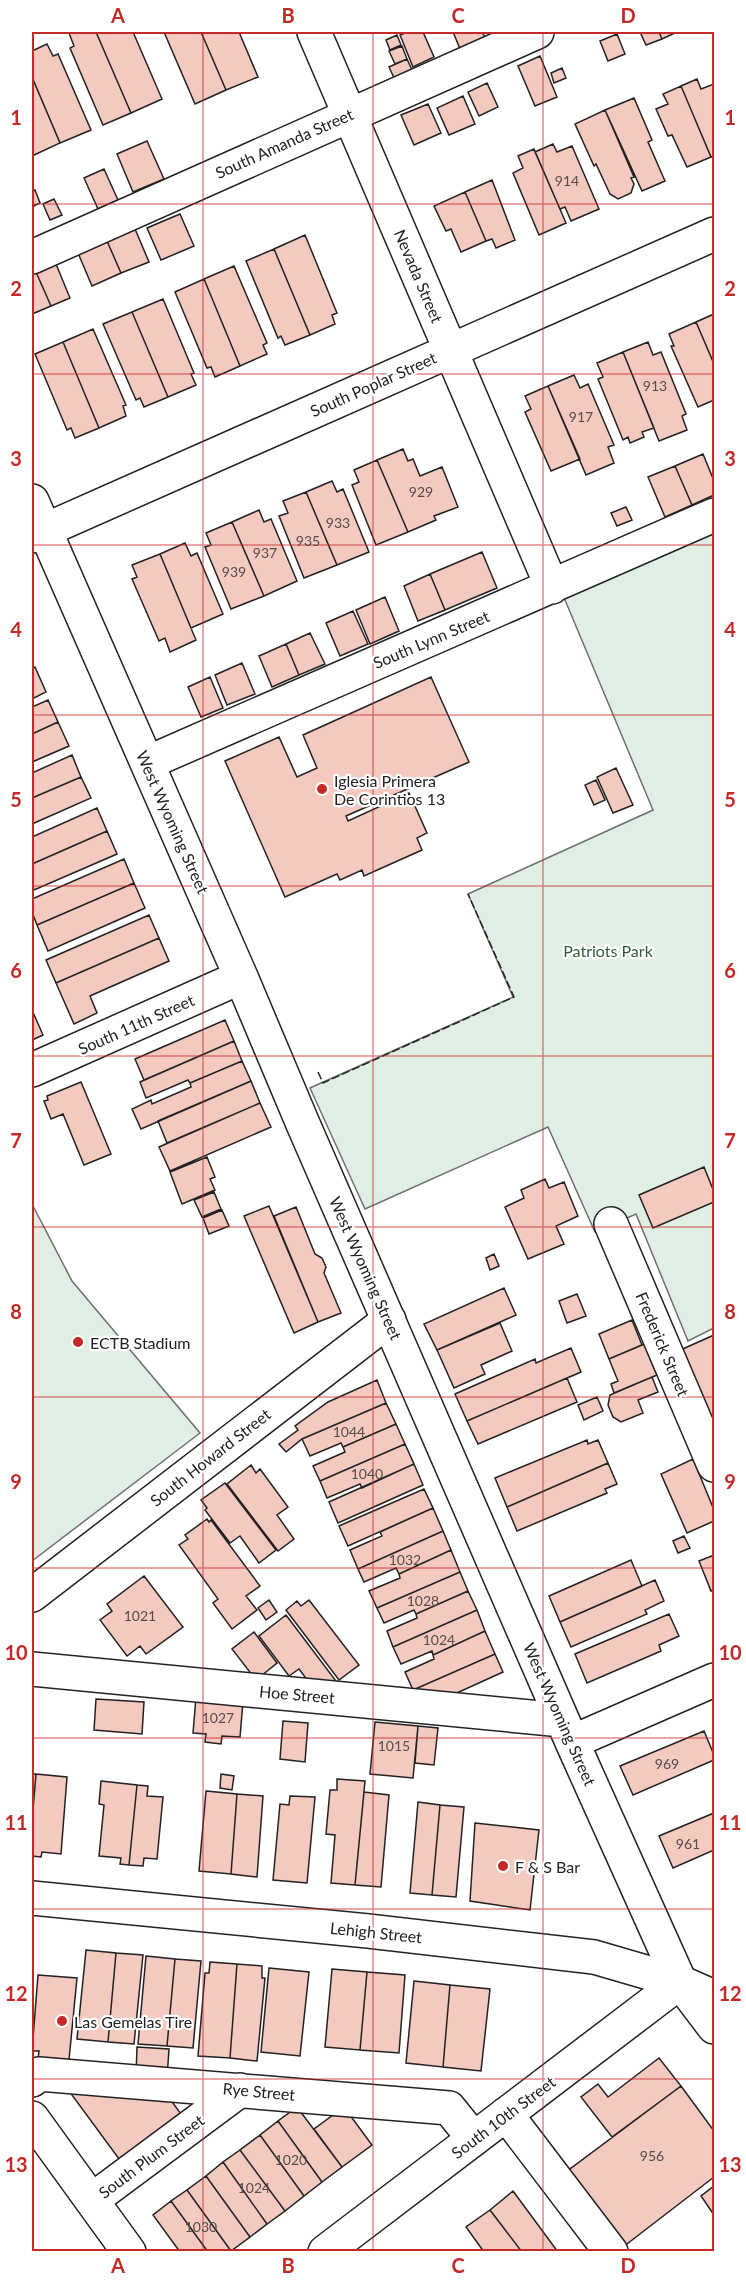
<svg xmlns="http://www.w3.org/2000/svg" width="746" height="2283" font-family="Lato,sans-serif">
	<rect width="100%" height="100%" fill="#fff"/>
	<path fill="#e0efe3" stroke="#6f6f6f" stroke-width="1.5" d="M 714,522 L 714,1328 L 688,1341 L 636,1214 L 595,1232 L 548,1127 L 365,1209 L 310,1088 L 513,997 L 468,894 L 653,810 L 560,588 Z
		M 32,1204 L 72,1281 L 200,1433 L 32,1561 Z"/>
	<path fill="#f3c9c0" stroke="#222" stroke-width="1.5" d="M 72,32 L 96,32 L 131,113 L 103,125 L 70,48 L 74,46 L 69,33 Z
		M 96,32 L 133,32 L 162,99 L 131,113 Z
		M 164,32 L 201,32 L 226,90 L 195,104 Z
		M 201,32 L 239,32 L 258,77 L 226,90 Z
		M 408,32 L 423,32 L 434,57 L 413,67 L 400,35 Z
		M 453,32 L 482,32 L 486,39 L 461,51 Z
		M 640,32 L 659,32 L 662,39 L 646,45 Z
		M 659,32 L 677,32 L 662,39 Z
		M 617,34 L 625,54 L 608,61 L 600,41 Z
		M 397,35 L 401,45 L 390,50 L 386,40 Z
		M 47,44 L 53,56 L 58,54 L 91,130 L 60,143 L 32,77 L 32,51 Z
		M 402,46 L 407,59 L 395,64 L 389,51 Z
		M 540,56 L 557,97 L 535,106 L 518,66 Z
		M 407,59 L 413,72 L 395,80 L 389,67 Z
		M 562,68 L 566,78 L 554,83 L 551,73 Z
		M 32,77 L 60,143 L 32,156 Z
		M 697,79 L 701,89 L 714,84 L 714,155 L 711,157 L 681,86 Z
		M 487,83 L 498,107 L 479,116 L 468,92 Z
		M 681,86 L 711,157 L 687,167 L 672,135 L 668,136 L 656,109 L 668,104 L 663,94 Z
		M 463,96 L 475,124 L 449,135 L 437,108 Z
		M 634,98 L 652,140 L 648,142 L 665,181 L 642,191 L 605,110 Z
		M 428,104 L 441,133 L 414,145 L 401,115 Z
		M 605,110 L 634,177 L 631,178 L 634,184 L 631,193 L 618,199 L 610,194 L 596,164 L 594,166 L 575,124 Z
		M 147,141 L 164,179 L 133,192 L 117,154 Z
		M 553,144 L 557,152 L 572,146 L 599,209 L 571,221 L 565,207 L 560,209 L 535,152 Z
		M 534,149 L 566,223 L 539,235 L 513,173 L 523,168 L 518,156 Z
		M 104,169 L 118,200 L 98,209 L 84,178 Z
		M 492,180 L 515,240 L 496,248 L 492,239 L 486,241 L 465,192 Z
		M 35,190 L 40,203 L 32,207 L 32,192 Z
		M 465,192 L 486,241 L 461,252 L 451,229 L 446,231 L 434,206 Z
		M 54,199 L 62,215 L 50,220 L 43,204 Z
		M 180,214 L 194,246 L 161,260 L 147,228 Z
		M 135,229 L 149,262 L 121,273 L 107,241 Z
		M 305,235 L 337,313 L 332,315 L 335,324 L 310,335 L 274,249 Z
		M 107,241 L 121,273 L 92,286 L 78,253 Z
		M 274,249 L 310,335 L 285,345 L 281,336 L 278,338 L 246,261 Z
		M 56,264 L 70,298 L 51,306 L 36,272 Z
		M 234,266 L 267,343 L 263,345 L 267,354 L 240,366 L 204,279 Z
		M 36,272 L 51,306 L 32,314 L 32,274 Z
		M 204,279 L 240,366 L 215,377 L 211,367 L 207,368 L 175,292 Z
		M 163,299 L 194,373 L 191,374 L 196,385 L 168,397 L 132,312 Z
		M 132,312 L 168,397 L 144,407 L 140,398 L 136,400 L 103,324 Z
		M 714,314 L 714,364 L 696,322 Z
		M 696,322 L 714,364 L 714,400 L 698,407 L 671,346 L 674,346 L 669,334 Z
		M 93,329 L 126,405 L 123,406 L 126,416 L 99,428 L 63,342 Z
		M 63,342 L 99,428 L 75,438 L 71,428 L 67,430 L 35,354 Z
		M 648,342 L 653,355 L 661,352 L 686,414 L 682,416 L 687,430 L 659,441 L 623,352 Z
		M 623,352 L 654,428 L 642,432 L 644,437 L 630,443 L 628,437 L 623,440 L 598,379 L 603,377 L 597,363 Z
		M 574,375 L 580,388 L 588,384 L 614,445 L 608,447 L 614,463 L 586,475 L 548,386 Z
		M 548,386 L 580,459 L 551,471 L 525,412 L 531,409 L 525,396 Z
		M 403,449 L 408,461 L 413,459 L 420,476 L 442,467 L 458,507 L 434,516 L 436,520 L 408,532 L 377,460 Z
		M 703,454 L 714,481 L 714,495 L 692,505 L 675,466 Z
		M 377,460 L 408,532 L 376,545 L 352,485 L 359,482 L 354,470 Z
		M 675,466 L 692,505 L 665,517 L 648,477 Z
		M 332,481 L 337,492 L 343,489 L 369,552 L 337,565 L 306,492 Z
		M 306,492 L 337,565 L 304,578 L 279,516 L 288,513 L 283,501 Z
		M 626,507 L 632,520 L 617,526 L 611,513 Z
		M 259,510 L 264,522 L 271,519 L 297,581 L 264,596 L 232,522 Z
		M 232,522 L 264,596 L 231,609 L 205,547 L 211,545 L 206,533 Z
		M 185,543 L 191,556 L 197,553 L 223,614 L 191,628 L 160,554 Z
		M 482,552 L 497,588 L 445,610 L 430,574 Z
		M 160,554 L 196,640 L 170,652 L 165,638 L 159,641 L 132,579 L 137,577 L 132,565 Z
		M 430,574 L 445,610 L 418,621 L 404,586 Z
		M 385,597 L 399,631 L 370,644 L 356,610 Z
		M 353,611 L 368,644 L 340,656 L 326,623 Z
		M 310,633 L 325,664 L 299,675 L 286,644 Z
		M 286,644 L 299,675 L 272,687 L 259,656 Z
		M 242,663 L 255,694 L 227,705 L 215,675 Z
		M 35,667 L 46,692 L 32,699 L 32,669 Z
		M 210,677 L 223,708 L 201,717 L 188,687 Z
		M 431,677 L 469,762 L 346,816 L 348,821 L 409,793 L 427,833 L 417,838 L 422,850 L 364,876 L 362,870 L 340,880 L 337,874 L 285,897 L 225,761 L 279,737 L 297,777 L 317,768 L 303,735 Z
		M 48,700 L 58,722 L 32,734 L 32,707 Z
		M 58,722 L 69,746 L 32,762 L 32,734 Z
		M 72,755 L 81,777 L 32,798 L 32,773 Z
		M 616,768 L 633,805 L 613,813 L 597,777 Z
		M 81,777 L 91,798 L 32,824 L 32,798 Z
		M 596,780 L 605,800 L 594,805 L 585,785 Z
		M 97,808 L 107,831 L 32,864 L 32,837 Z
		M 107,831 L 117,854 L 34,890 L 32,884 L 32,864 Z
		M 124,859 L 134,883 L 37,925 L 32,912 L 32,899 Z
		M 134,883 L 145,908 L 48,951 L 37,925 Z
		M 149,915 L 159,938 L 56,983 L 46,960 Z
		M 159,938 L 169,961 L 90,996 L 97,1013 L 74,1024 L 56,983 Z
		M 32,1010 L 43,1035 L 32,1040 Z
		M 225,1020 L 234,1041 L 144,1080 L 135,1059 Z
		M 234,1041 L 242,1061 L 190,1083 L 188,1080 L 146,1098 L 140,1082 Z
		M 242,1061 L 251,1081 L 141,1129 L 132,1109 L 151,1100 L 152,1104 L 191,1087 L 190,1083 Z
		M 251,1081 L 260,1103 L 167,1143 L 158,1121 Z
		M 81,1082 L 111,1154 L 84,1165 L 63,1114 L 51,1119 L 44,1101 L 48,1100 L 47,1096 Z
		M 260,1103 L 271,1127 L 170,1171 L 159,1147 Z
		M 207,1157 L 215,1177 L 210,1179 L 215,1190 L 182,1204 L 170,1172 Z
		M 704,1167 L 714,1192 L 714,1202 L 653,1228 L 639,1195 Z
		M 545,1179 L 549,1188 L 564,1182 L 578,1216 L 556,1226 L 564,1244 L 528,1259 L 505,1207 L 524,1198 L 521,1190 Z
		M 214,1192 L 221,1209 L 202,1217 L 194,1200 Z
		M 269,1206 L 318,1322 L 294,1333 L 244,1216 Z
		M 296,1207 L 315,1254 L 322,1258 L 326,1267 L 324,1273 L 341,1313 L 318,1322 L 274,1216 Z
		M 222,1210 L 229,1226 L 209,1234 L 203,1218 Z
		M 494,1254 L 499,1266 L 490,1270 L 486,1258 Z
		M 504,1288 L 516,1315 L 437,1350 L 424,1324 Z
		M 577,1294 L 586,1316 L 567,1323 L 559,1301 Z
		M 632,1320 L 642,1345 L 609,1359 L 599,1334 Z
		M 500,1323 L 512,1351 L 481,1365 L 485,1374 L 454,1388 L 437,1350 Z
		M 714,1335 L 714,1440 L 676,1352 Z
		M 644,1344 L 657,1375 L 614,1393 L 611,1384 L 618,1381 L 609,1359 Z
		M 571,1348 L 581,1372 L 467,1421 L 455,1394 L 535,1359 L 536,1363 Z
		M 652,1377 L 658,1392 L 638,1400 L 643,1413 L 621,1422 L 613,1417 L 608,1405 L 610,1395 Z
		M 567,1378 L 577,1402 L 478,1444 L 467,1421 Z
		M 377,1380 L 386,1403 L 302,1439 L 286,1452 L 279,1444 L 298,1430 L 295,1426 L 328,1402 Z
		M 597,1397 L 603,1411 L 584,1420 L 578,1405 Z
		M 386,1403 L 396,1424 L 343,1447 L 341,1443 L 310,1456 L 302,1439 Z
		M 396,1424 L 405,1444 L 320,1481 L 313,1466 L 345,1452 L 343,1447 Z
		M 587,1440 L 588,1444 L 598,1440 L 608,1463 L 507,1507 L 495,1478 Z
		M 405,1444 L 414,1464 L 362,1488 L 360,1484 L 327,1498 L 320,1481 Z
		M 693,1459 L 714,1510 L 714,1521 L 687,1533 L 661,1474 Z
		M 608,1463 L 617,1484 L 605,1489 L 607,1493 L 517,1531 L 507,1507 Z
		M 414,1464 L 423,1485 L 338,1523 L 329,1502 Z
		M 251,1465 L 256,1473 L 260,1469 L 288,1507 L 277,1515 L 294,1539 L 278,1551 L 227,1484 Z
		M 225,1483 L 276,1550 L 259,1563 L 240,1536 L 230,1543 L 205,1510 L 207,1508 L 201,1500 Z
		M 424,1489 L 433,1508 L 348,1546 L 339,1526 Z
		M 433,1508 L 443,1531 L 358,1569 L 350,1550 L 382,1536 L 380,1532 Z
		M 207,1519 L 209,1522 L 211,1520 L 260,1586 L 246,1596 L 257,1610 L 232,1629 L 213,1603 L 218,1599 L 179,1545 L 188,1539 L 185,1535 Z
		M 443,1531 L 451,1550 L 399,1574 L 396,1568 L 364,1582 L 358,1569 Z
		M 684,1536 L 690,1548 L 678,1553 L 673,1541 Z
		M 451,1550 L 460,1572 L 377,1608 L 369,1591 L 400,1578 L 399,1574 Z
		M 714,1555 L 714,1589 L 711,1591 L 699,1561 Z
		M 631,1560 L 642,1586 L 560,1622 L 549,1596 Z
		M 460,1572 L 468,1591 L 416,1614 L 414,1610 L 384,1623 L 377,1608 Z
		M 144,1576 L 183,1627 L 146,1654 L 140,1646 L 127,1656 L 100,1620 L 112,1611 L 107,1604 Z
		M 655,1580 L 664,1601 L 645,1610 L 647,1614 L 571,1647 L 560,1622 Z
		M 468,1591 L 477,1610 L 393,1647 L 387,1631 L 417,1618 L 416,1614 Z
		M 269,1600 L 277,1612 L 266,1620 L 258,1608 Z
		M 309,1600 L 359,1665 L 339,1680 L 286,1610 L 297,1601 L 301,1606 Z
		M 477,1610 L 485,1631 L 433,1655 L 432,1651 L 401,1664 L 393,1647 Z
		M 669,1614 L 679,1636 L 659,1645 L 661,1651 L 587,1683 L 575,1654 Z
		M 286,1615 L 336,1681 L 318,1694 L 299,1669 L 289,1676 L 259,1636 Z
		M 485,1631 L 495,1654 L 413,1690 L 405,1672 L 434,1659 L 433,1655 Z
		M 254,1632 L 277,1663 L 256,1680 L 232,1649 Z
		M 495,1654 L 503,1672 L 437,1702 L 413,1690 Z
		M 196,1697 L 243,1702 L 240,1737 L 222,1736 L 221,1744 L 205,1742 L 206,1734 L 193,1733 Z
		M 96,1699 L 144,1702 L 142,1734 L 94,1730 Z
		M 283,1721 L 308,1723 L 305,1762 L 280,1759 Z
		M 375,1722 L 418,1726 L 413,1778 L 370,1774 Z
		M 418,1726 L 438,1728 L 434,1765 L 415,1763 Z
		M 704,1731 L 714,1755 L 714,1760 L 633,1795 L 620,1766 Z
		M 32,1774 L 36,1774 L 32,1822 Z
		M 36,1774 L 67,1777 L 61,1854 L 42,1852 L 41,1857 L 32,1856 L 32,1822 Z
		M 221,1774 L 234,1776 L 232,1790 L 220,1788 Z
		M 337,1779 L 365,1781 L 355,1885 L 331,1883 L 335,1835 L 326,1834 L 330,1790 L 337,1790 Z
		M 101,1781 L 137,1785 L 129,1865 L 120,1864 L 121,1858 L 99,1856 L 104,1805 L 99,1804 Z
		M 137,1785 L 148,1786 L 147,1796 L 163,1797 L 157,1859 L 144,1858 L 143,1866 L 129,1865 Z
		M 206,1791 L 237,1794 L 231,1874 L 199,1871 Z
		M 364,1792 L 389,1795 L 381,1887 L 355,1885 Z
		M 237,1794 L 263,1796 L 257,1877 L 231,1874 Z
		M 290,1796 L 315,1797 L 307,1883 L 273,1880 L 280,1804 L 289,1805 Z
		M 418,1802 L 440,1805 L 432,1895 L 410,1893 Z
		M 440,1805 L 464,1807 L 456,1897 L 432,1895 Z
		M 714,1813 L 714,1850 L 673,1868 L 659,1836 Z
		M 475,1823 L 539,1830 L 530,1910 L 470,1901 Z
		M 86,1950 L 116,1953 L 108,2042 L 77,2039 Z
		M 116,1953 L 143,1955 L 134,2044 L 108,2042 Z
		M 146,1956 L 175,1959 L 167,2046 L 138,2044 Z
		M 175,1959 L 201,1961 L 193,2048 L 167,2046 Z
		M 210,1962 L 237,1964 L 230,2058 L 198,2056 L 205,1973 L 209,1973 Z
		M 237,1964 L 262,1966 L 262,1978 L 265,1978 L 257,2061 L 230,2058 Z
		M 269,1968 L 309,1972 L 300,2056 L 261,2052 Z
		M 332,1969 L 367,1972 L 360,2050 L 325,2047 Z
		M 367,1972 L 405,1975 L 399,2053 L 360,2050 Z
		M 38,1975 L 77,1978 L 68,2070 L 37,2067 L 39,2051 L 32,2051 Z
		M 414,1981 L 450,1985 L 443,2067 L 406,2063 Z
		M 450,1985 L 490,1989 L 481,2071 L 443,2067 Z
		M 137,2047 L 169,2049 L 167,2078 L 136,2076 Z
		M 659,2058 L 681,2086 L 612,2137 L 581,2097 L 598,2084 L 608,2097 Z
		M 681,2086 L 714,2131 L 714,2177 L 623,2247 L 566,2172 Z
		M 69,2091 L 170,2099 L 184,2118 L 122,2163 Z
		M 297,2107 L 342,2167 L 322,2182 L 278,2121 Z
		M 344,2107 L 372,2145 L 342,2167 L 314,2129 Z
		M 278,2121 L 322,2182 L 304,2196 L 260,2135 Z
		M 260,2135 L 304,2196 L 285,2211 L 240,2150 Z
		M 240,2150 L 285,2211 L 267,2224 L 223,2162 Z
		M 223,2162 L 267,2224 L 250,2237 L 206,2176 Z
		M 206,2176 L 250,2237 L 231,2251 L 187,2190 Z
		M 714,2186 L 714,2215 L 701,2196 Z
		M 187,2190 L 231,2251 L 230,2252 L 208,2252 L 171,2201 Z
		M 513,2191 L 558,2252 L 522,2252 L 490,2210 Z
		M 171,2201 L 208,2252 L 180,2252 L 153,2215 Z
		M 490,2210 L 522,2252 L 484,2252 L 466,2227 Z"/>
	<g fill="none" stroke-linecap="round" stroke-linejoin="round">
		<defs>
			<path id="minor" d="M 314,32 L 552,587
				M 32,257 L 537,32
				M 32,501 L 241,977 L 303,1124 L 572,1742 L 680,1982 L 714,2027
				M 32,536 L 714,234
				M 147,763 L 714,515
				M 32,1070 L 241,977
				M 611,1224 L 714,1465
				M 32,1595 L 389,1320
				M 32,1669 L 562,1720
				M 572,1742 L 714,1680
				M 32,2080 L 39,2074 L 449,2108 L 474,2139
				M 506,2114 L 611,2252
				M 32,2118 L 129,2252
				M 92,2200 L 240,2090
				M 325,2252 L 680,1982"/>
			<path id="major" d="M 32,1898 L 368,1931 L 594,1957 L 680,1982 L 714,1997"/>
		</defs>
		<use href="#minor" stroke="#222" stroke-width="36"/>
		<use href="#major" stroke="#222" stroke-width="36"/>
		<use href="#minor" stroke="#fff" stroke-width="33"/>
		<use href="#major" stroke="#fff" stroke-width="33"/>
		<path stroke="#222" stroke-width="1.5" stroke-dasharray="8 3" stroke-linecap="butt" d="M 318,1072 L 323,1083 L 514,997 L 468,894"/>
	</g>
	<path fill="none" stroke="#c62828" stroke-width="1.5" stroke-opacity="0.55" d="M 203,32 L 203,2252M 373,32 L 373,2252M 543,32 L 543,2252M 32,204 L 714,204M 32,374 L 714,374M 32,545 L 714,545M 32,715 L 714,715M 32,886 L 714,886M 32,1056 L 714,1056M 32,1227 L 714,1227M 32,1397 L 714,1397M 32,1568 L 714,1568M 32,1738 L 714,1738M 32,1909 L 714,1909M 32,2079 L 714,2079"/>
	<g fill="#c62828" stroke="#fff" stroke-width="2">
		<circle cx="322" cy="789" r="6"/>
		<circle cx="78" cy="1342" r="6"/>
		<circle cx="503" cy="1866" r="6"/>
		<circle cx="62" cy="2021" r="6"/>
	</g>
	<g text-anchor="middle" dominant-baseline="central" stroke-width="4.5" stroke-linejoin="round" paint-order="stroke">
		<g font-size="14" fill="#564c4a">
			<text x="567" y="180">914</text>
			<text x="655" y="385">913</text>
			<text x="581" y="416">917</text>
			<text x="421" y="491">929</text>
			<text x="338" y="522">933</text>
			<text x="308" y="540">935</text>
			<text x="265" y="552">937</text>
			<text x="234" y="571">939</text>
			<text x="349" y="1431">1044</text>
			<text x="367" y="1473">1040</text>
			<text x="405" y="1559">1032</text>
			<text x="423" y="1600">1028</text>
			<text x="140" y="1615">1021</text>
			<text x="439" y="1639">1024</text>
			<text x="218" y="1717">1027</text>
			<text x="394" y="1745">1015</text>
			<text x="667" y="1763">969</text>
			<text x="688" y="1843">961</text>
			<text x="652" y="2155">956</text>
			<text x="291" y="2159">1020</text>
			<text x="254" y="2187">1024</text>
			<text x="201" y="2226">1030</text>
		</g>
		<g font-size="16" fill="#222" stroke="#fff">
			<text transform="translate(284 143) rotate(-24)">South Amanda Street</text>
			<text transform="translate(419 276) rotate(67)">Nevada Street</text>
			<text transform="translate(373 384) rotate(-24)">South Poplar Street</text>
			<text transform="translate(431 639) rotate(-23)">South Lynn Street</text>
			<text transform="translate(173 822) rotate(66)">West Wyoming Street</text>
			<text transform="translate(136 1024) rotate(-24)">South 11th Street</text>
			<text transform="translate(366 1268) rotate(66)">West Wyoming Street</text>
			<text transform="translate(663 1344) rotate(67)">Frederick Street</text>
			<text transform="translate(210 1457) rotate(-38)">South Howard Street</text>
			<text transform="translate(297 1694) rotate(5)">Hoe Street</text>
			<text transform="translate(560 1714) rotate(66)">West Wyoming Street</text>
			<text transform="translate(376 1932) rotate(6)">Lehigh Street</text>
			<text transform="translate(259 2091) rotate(5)">Rye Street</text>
			<text transform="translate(503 2117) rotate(-37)">South 10th Street</text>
			<text transform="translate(151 2156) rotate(-37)">South Plum Street</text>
		</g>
		<g font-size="16" fill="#222" stroke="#fff" text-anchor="start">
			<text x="334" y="780">Iglesia Primera<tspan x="334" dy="18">De Corintios 13</tspan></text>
			<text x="90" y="1342">ECTB Stadium</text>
			<text x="515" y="1866">F &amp; S Bar</text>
			<text x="74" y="2021">Las Gemelas Tire</text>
		</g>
		<g font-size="16" fill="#2f5e38" stroke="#fff">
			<text x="608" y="950">Patriots Park</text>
		</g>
	</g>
	<rect width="746" height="2283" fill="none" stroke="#ffffff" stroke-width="66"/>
	<rect x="33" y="33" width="680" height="2217" fill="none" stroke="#c62828" stroke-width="2"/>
	<g font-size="20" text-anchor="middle" font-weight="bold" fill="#c62828">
		<text x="118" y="23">A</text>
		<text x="288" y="23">B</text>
		<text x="458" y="23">C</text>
		<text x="628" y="23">D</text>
		<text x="16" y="125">1</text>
		<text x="730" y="125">1</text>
		<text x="16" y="296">2</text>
		<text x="730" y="296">2</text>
		<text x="16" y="466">3</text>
		<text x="730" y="466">3</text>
		<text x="16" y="637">4</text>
		<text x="730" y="637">4</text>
		<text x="16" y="807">5</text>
		<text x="730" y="807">5</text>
		<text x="16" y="978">6</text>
		<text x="730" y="978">6</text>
		<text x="16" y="1148">7</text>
		<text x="730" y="1148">7</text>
		<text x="16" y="1319">8</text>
		<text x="730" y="1319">8</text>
		<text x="16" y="1489">9</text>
		<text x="730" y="1489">9</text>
		<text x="16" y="1660">10</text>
		<text x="730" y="1660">10</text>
		<text x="16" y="1830">11</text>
		<text x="730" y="1830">11</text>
		<text x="16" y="2001">12</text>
		<text x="730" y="2001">12</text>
		<text x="16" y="2172">13</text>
		<text x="730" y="2172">13</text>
		<text x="118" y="2273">A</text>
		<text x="288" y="2273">B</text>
		<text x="458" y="2273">C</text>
		<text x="628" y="2273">D</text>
	</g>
</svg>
